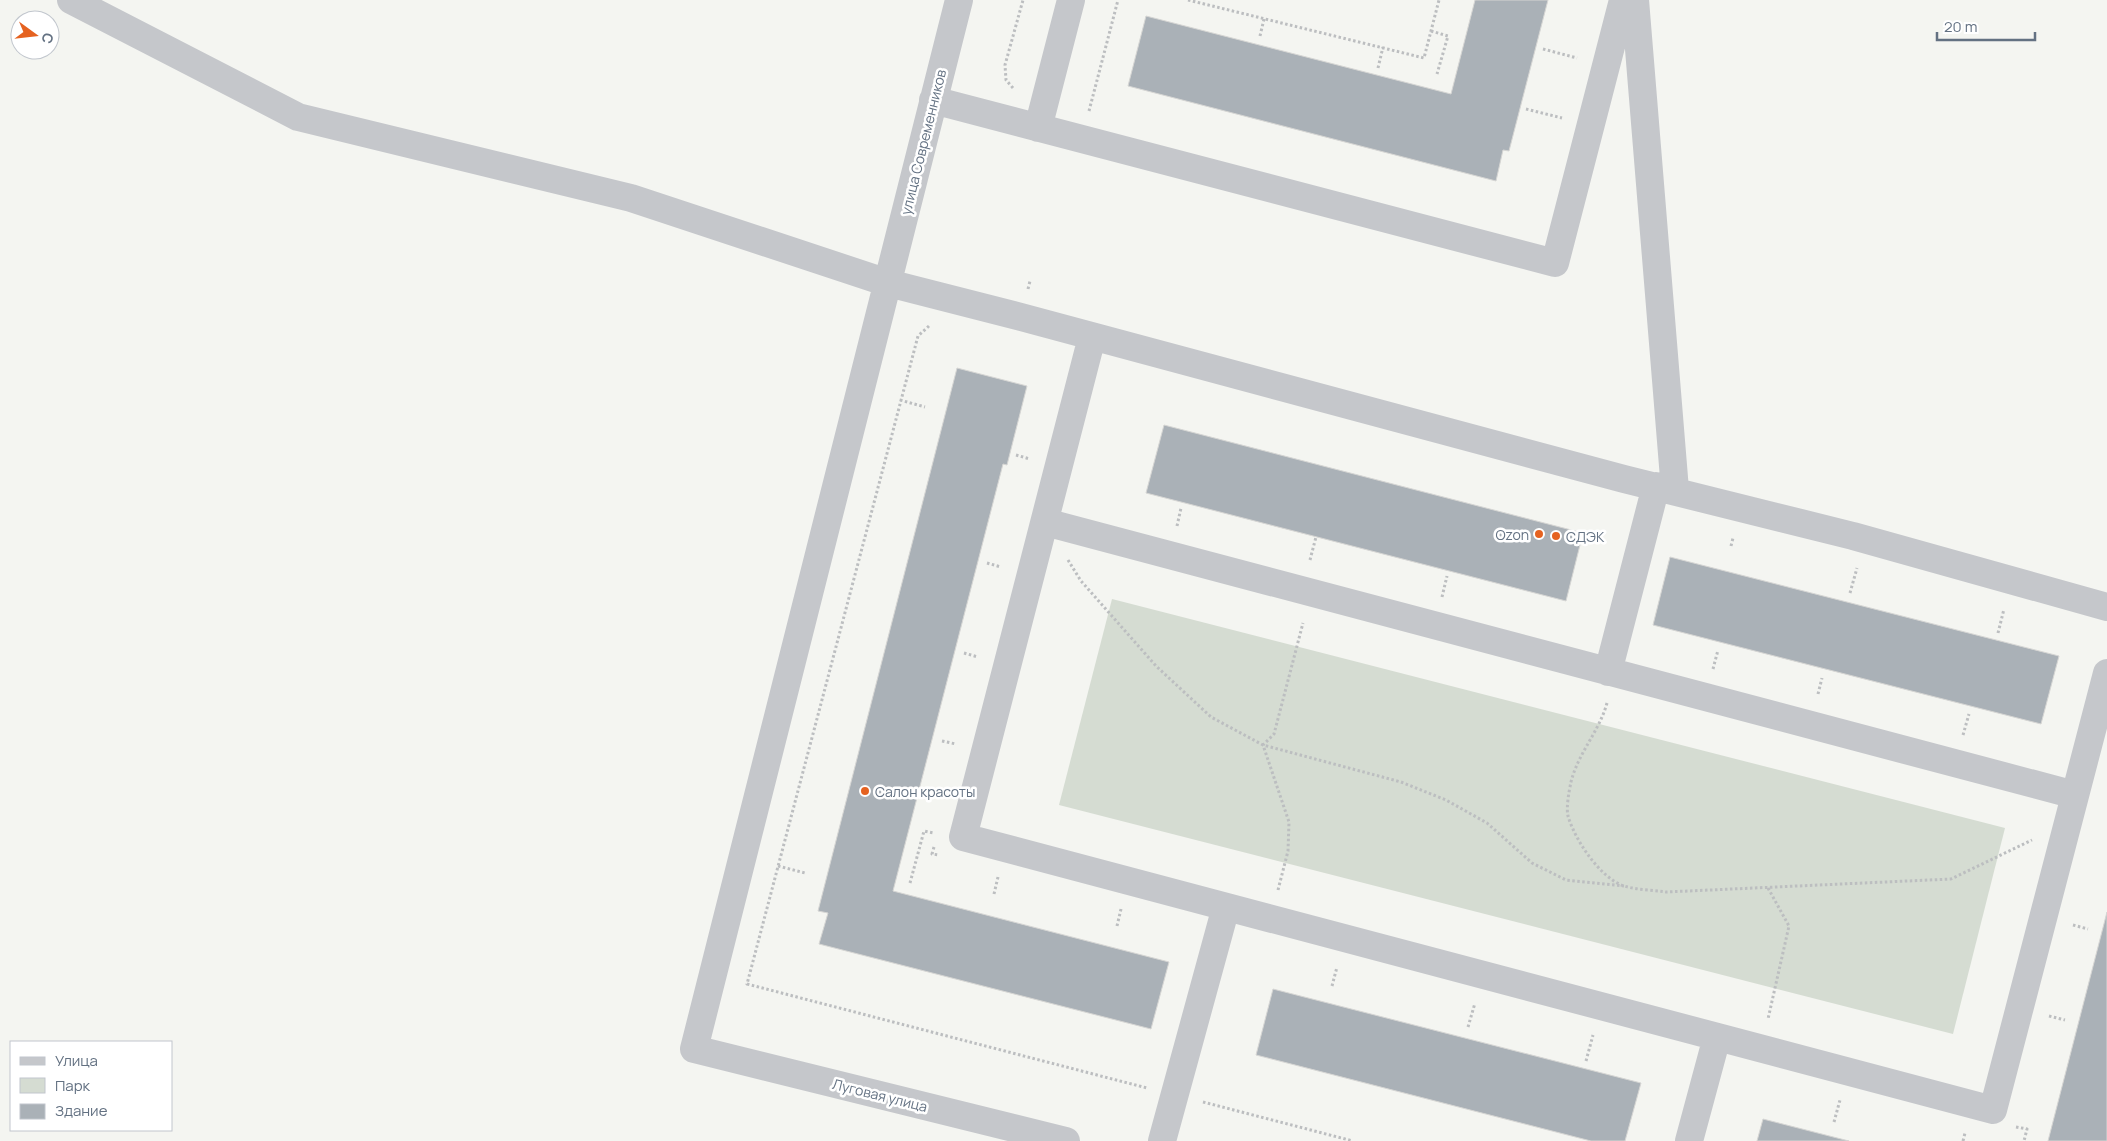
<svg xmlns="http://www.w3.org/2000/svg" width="2107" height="1141" font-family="Manrope,sans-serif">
	<rect width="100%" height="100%" fill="#f4f5f1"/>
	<path fill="#d5dcd2" d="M 1112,599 L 2005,828 L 1953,1034 L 1059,805 Z"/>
	<path fill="#aab1b7" stroke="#d6d6d4" d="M 1475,0 L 1548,0 L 1509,151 L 1503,150 L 1496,181 L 1128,86 L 1146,16 L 1451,94 Z
		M 957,368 L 1027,386 L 1007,465 L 1003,464 L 893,891 L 1169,962 L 1151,1029 L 819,944 L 828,913 L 818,911 Z
		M 1164,425 L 1583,533 L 1566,601 L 1146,493 Z
		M 1670,557 L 2059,656 L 2041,724 L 1653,625 Z
		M 2107,912 L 2107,1141 L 2048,1141 Z
		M 1273,989 L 1641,1083 L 1625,1141 L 1591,1141 L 1256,1055 Z
		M 1763,1119 L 1849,1141 L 1757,1141 Z"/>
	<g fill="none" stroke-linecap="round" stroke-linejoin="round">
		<path stroke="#bcbec0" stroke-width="3" stroke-dasharray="2.5 2.5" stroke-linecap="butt" d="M 1188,0 L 1424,58 L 1439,0
			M 1431,31 L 1448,36 L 1437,74
			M 1260,36 L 1264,19
			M 1543,49 L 1577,58
			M 1378,68 L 1383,47
			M 1013,88 L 1006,80 L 1005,65 L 1023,0
			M 1526,109 L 1562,118
			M 1089,111 L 1118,0
			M 1028,289 L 1030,281
			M 929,326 L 918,336 L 747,984 L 1147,1088
			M 900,400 L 925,407
			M 1016,455 L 1030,459
			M 1177,526 L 1181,508
			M 1731,546 L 1733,538
			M 1068,560 L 1081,581 L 1156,666 L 1211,717 L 1263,745 L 1401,782 L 1446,800 L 1487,823 L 1532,863 L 1566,880 L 1624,886
			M 1310,560 L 1316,537
			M 987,563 L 1001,567
			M 1850,593 L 1857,568
			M 1442,597 L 1447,576
			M 1998,633 L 2004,609
			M 964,653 L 978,657
			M 1713,669 L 1718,650
			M 1818,694 L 1822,678
			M 1607,703 C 1599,732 1578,753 1571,782 C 1569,791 1566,808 1568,816 C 1575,840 1600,878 1624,886 C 1637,890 1653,890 1666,892 L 1951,879 L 2032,840
			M 1963,735 L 1969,714
			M 942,741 L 956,744
			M 934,847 L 932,854 L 939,855
			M 778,866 L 805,873
			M 910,883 L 924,831 L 934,833
			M 1768,888 L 1789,926 L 1768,1019
			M 1278,890 L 1288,851 L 1289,822 L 1263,745 L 1274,734 L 1303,623
			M 994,894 L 998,877
			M 2073,925 L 2088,929
			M 1117,926 L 1121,909
			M 1332,986 L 1337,967
			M 2049,1016 L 2065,1020
			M 1468,1027 L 1475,1003
			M 1586,1061 L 1593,1035
			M 1203,1102 L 1353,1141
			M 1834,1122 L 1840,1100
			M 2016,1127 L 2027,1129 L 2024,1141
			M 1963,1141 L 1965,1133"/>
		<path stroke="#c5c7cb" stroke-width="28" d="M 71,0 L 298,117 L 631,198 L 888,283 L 1021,317 L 1624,479 L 1853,536 L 2107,607
			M 959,0 L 694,1049 L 1066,1141
			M 1635,0 L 1675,490
			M 933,100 L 1555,263 L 1623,0
			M 1038,128 L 1071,0
			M 1092,337 L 963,837 L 1993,1110 L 2107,673
			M 1045,522 L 2075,795
			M 1608,672 L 1656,486
			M 1162,1141 L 1226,907
			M 1689,1141 L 1717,1037"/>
	</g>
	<g fill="#e56220" stroke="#fff" stroke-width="2">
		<circle cx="1539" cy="534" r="5"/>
		<circle cx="1556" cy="536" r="5"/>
		<circle cx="865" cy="791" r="5"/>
	</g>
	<g text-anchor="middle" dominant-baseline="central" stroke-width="5" stroke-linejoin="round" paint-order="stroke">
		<g font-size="14" fill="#637182" stroke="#fff">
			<text transform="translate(923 142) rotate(-76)">улица Современников</text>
			<text transform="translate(880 1095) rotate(14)">Луговая улица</text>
		</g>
		<g font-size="14" fill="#637182" stroke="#fff" text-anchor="start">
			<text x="1529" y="534" text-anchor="end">Ozon</text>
			<text x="1566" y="536">СДЭК</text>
			<text x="875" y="791">Салон красоты</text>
		</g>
	</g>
	<rect x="10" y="1041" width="162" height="90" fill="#ffffff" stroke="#c1c6cd"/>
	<rect x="20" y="1057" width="25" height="8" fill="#c5c7cb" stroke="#c1c6cd"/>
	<text x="55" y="1066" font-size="15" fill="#637182">Улица</text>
	<rect x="20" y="1078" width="25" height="15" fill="#d5dcd2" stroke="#c1c6cd"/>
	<text x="55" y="1091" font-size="15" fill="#637182">Парк</text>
	<rect x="20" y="1104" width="25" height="15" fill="#aab1b7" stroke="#c1c6cd"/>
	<text x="55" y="1116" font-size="15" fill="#637182">Здание</text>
	<g transform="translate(35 35) rotate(105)"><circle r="24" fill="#ffffff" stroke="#c1c6cd"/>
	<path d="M0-4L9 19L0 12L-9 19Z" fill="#e56220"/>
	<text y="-8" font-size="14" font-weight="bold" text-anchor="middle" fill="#637182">С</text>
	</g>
	<path d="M1937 32v8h98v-8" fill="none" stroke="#637182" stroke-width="2.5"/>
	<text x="1944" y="32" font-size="15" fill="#637182" stroke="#ffffff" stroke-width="4" paint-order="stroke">20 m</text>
</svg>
